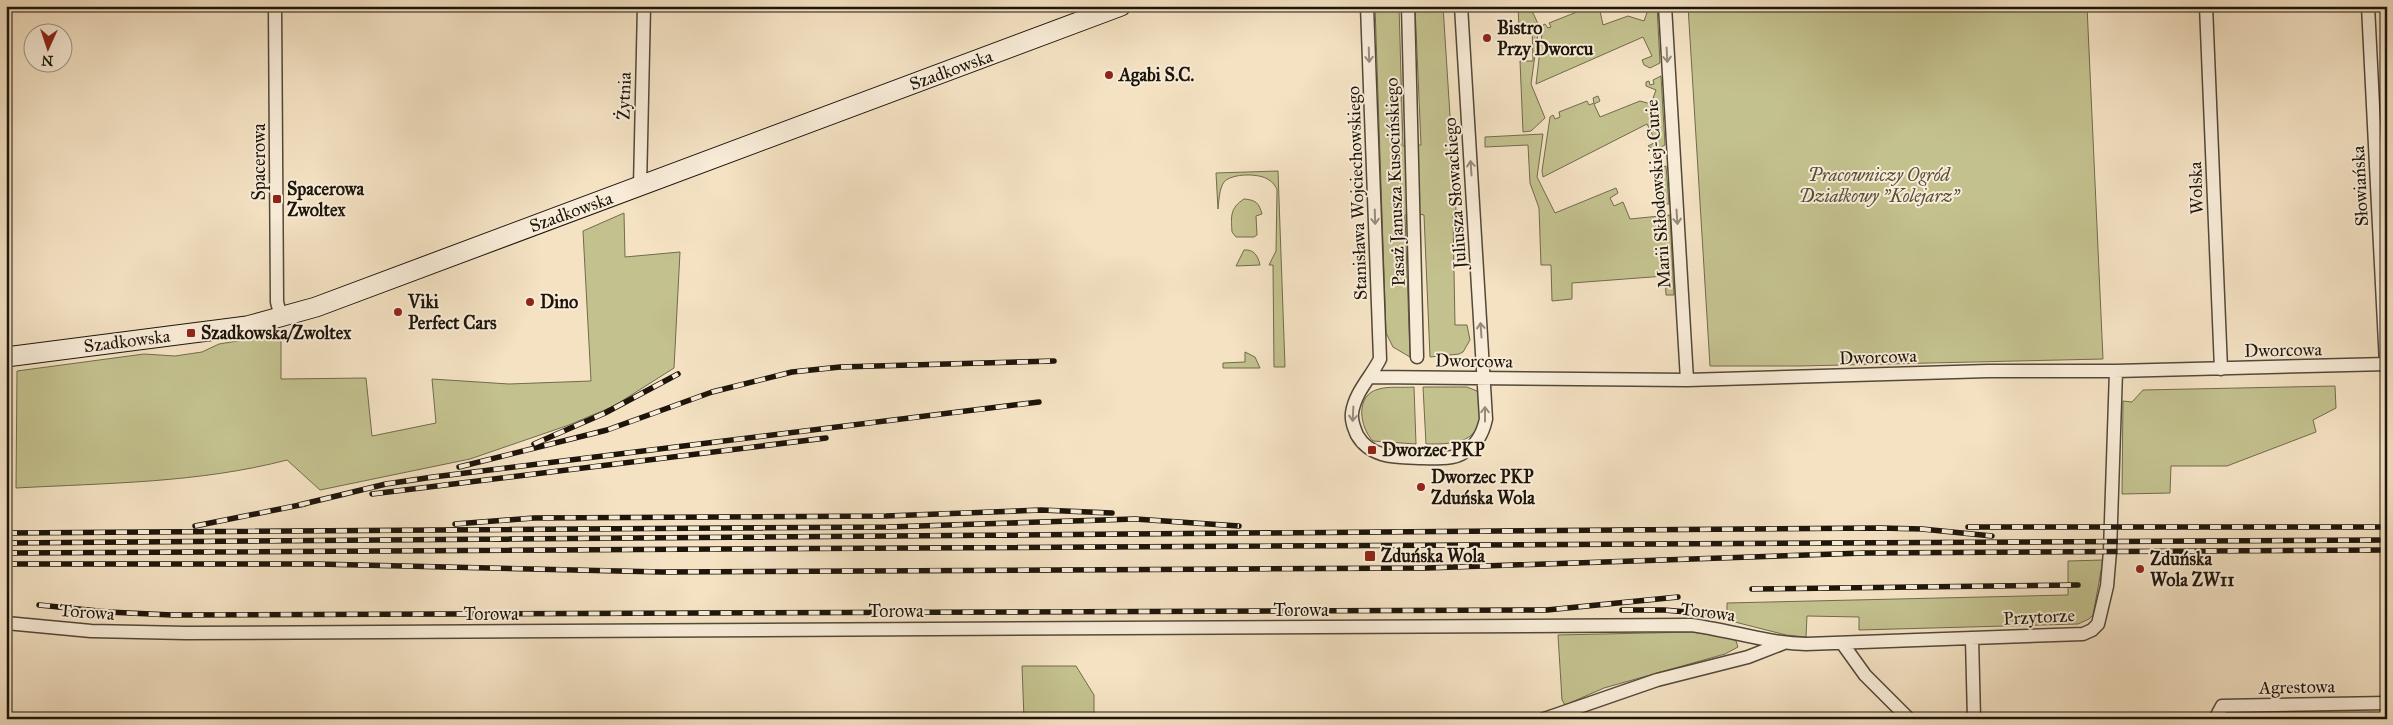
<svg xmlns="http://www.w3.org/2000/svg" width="2393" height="725" font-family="'IM FELL Great Primer',serif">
	<rect width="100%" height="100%" fill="#f4e2c3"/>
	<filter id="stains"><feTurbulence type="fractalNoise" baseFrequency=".004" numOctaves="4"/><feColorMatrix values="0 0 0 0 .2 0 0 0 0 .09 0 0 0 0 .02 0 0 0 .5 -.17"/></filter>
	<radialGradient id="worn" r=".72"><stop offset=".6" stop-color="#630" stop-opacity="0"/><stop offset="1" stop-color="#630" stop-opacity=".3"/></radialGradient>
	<path fill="#c3c18e" stroke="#706b4c" d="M 1375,6 L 1399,6 L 1403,146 L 1409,146 L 1411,215 L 1405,215 L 1410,357 L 1393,347 L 1386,333 Z
		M 1415,6 L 1443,6 L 1456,210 L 1453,216 L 1455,325 L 1467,325 L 1470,340 L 1463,352 L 1459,354 L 1430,357 L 1424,215 L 1419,214 L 1417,145 L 1421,145 Z
		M 1520,6 L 1533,13 L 1539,26 L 1531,84 L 1545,118 L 1531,131 L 1523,132 L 1520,61 L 1533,61 L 1532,27 L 1519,27 L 1518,8 L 1478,9 Z
		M 1592,6 L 1599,6 L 1603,25 L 1628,16 L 1644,21 L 1649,7 L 1647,6 L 1657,6 L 1660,63 L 1650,68 L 1644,65 L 1642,60 L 1652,56 L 1643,37 L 1536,84 L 1543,25 L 1545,24 L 1548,28 L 1551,27 L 1549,23 Z
		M 1688,6 L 2087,6 L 2103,359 L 1800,366 L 1710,366 Z
		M 1661,76 L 1665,145 L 1655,150 L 1648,146 L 1656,142 L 1647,124 L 1543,177 L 1542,171 L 1550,117 L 1553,115 L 1555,119 L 1560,117 L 1559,112 L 1587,101 L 1589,105 L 1594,103 L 1593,98 L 1598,96 L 1600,101 L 1594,104 L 1600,117 L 1640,101 L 1651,104 L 1656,90 L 1646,86 L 1646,82 L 1649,81 L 1650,85 L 1654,84 L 1653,80 Z
		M 1543,134 L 1537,177 L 1555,213 L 1616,188 L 1618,193 L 1610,198 L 1614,206 L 1623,202 L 1630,219 L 1670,215 L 1674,295 L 1666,295 L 1665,276 L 1572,283 L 1572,299 L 1552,301 L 1551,265 L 1541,265 L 1539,208 L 1530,183 L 1528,145 L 1485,147 L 1485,137 Z
		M 1666,166 L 1669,204 L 1663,204 L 1659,201 L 1657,169 Z
		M 1278,171 L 1285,367 L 1274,367 L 1273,265 L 1269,265 L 1276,251 L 1277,189 C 1275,186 1273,182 1269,180 C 1260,173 1232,173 1224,182 C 1219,189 1219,201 1218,209 L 1216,173 Z
		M 1244,199 C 1256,200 1259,203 1262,214 L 1256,216 L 1257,235 L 1254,237 L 1236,237 L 1232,232 C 1231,216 1230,208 1244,199 Z
		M 624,213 L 625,257 L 680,252 L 674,368 L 614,406 L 569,425 L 470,459 L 320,490 L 287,460 C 199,483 107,483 16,488 L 17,371 L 144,354 L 175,356 L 202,352 L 219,344 L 281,334 L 281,379 L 366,378 L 372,436 L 436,423 L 432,379 L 509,384 L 591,381 L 583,231 Z
		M 1244,250 C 1254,249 1258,256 1260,265 L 1236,266 Z
		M 1245,352 L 1255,357 L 1260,368 L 1223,368 L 1223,363 L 1245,362 Z
		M 2335,386 L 2336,408 L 2313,420 L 2316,432 L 2227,466 L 2171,466 L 2170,493 L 2122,494 L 2123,401 L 2132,402 L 2143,390 Z
		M 1414,387 L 1416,444 L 1373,441 C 1360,428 1354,395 1379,389 C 1389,386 1403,388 1414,387 Z
		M 1423,387 L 1467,387 L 1477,391 C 1480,399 1479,406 1480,414 C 1480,445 1448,444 1426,444 Z
		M 2103,560 L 2093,615 L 2089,619 L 2078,624 L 1859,630 L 1859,617 L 1807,616 L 1806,637 L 1786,635 L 1727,620 L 1727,603 L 2068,595 L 2068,561 Z
		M 1692,632 L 1731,638 L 1736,641 L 1738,647 L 1725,654 L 1604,688 L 1565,705 L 1562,700 L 1558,635 Z
		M 1022,666 L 1076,666 L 1094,695 L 1094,719 L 1024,719 Z"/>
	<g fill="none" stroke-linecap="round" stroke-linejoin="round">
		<defs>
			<path id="street" d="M 275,6 L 277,302 L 281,317
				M 1367,6 L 1380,359 C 1371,377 1355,392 1352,413 C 1351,421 1354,428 1357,435 C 1371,459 1398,457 1422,458 C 1436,458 1451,460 1463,453 C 1476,446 1483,433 1486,419 L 1461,6
				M 1408,6 L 1417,357
				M 1665,6 L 1687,380
				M 2206,6 L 2221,369
				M 2368,6 L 2386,364
				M 640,187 L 644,6
				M 1371,377 L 1687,380 L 1988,371 L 2116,371 L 2387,364
				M 6,623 L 91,631 L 186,633 L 1691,625 C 1729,630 1767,643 1806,644 L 2083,634 L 2092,630 L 2098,624 L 2107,586 L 2110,551 L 2116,371
				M 1972,638 L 1974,719
				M 1842,643 L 1865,675 L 1909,719
				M 1544,719 L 1657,680 L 1748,657 L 1784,643
				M 2215,719 L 2222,706 L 2387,703"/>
			<path id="secondary" d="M 6,357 L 247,326 L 316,307 L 1121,6"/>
		</defs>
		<use href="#street" stroke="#534839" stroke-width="15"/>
		<use href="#secondary" stroke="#1d150b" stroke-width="21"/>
		<use href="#street" stroke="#f8ecd8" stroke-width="12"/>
		<use href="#secondary" stroke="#f8ecd8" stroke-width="19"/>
		<defs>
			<path id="rail" d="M 534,444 L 605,413 L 678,374
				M 459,467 L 607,430 L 712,392 L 792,372 L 840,367 L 1054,361
				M 372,494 L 826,438
				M 299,505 L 386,484 L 433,477 L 1039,402
				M 455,524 L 534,518 L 886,516 L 1041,510 L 1112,513
				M 195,526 L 305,504
				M 1968,527 L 2387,527
				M 6,533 L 888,527 L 1135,519 L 1239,526
				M 6,543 L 1880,528 L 1922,529 L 1992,536
				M 6,553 L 2387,540
				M 6,564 L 317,564 L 662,572 L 1244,569 L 1427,568 L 1864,553 L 2387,550
				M 1752,589 L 2078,585
				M 39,605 L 108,612 L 172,615 L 1547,610 L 1678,597
				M 1622,610 L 1664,610 L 1710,614"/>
		</defs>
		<use href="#rail" stroke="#1d150b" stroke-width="5.5"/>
		<use href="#rail" stroke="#f8ecd8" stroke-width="4" stroke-dasharray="11" stroke-linecap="butt"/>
	</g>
	<defs><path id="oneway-shaft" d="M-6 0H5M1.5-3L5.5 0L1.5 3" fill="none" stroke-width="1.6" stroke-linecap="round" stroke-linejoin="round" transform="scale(1.25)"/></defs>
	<g stroke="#958b7c">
		<use href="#oneway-shaft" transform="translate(1369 55) rotate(88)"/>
		<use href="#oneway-shaft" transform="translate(1667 55) rotate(87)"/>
		<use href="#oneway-shaft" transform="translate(1471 168) rotate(-94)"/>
		<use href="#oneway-shaft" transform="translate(1375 217) rotate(88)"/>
		<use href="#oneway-shaft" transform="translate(1677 217) rotate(86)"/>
		<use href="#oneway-shaft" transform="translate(1481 330) rotate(-94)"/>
		<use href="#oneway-shaft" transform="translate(1353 414) rotate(93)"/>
		<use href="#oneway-shaft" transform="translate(1485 414) rotate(-90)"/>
	</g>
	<g fill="#8f2418" stroke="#f8ecd8" stroke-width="2">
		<circle cx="1487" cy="38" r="5"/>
		<circle cx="1109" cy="75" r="5"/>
		<rect x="272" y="194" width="10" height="10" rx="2.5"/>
		<circle cx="530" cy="302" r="5"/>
		<circle cx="398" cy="312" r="5"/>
		<rect x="186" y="328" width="10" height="10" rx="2.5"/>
		<rect x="1367" y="445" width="10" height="10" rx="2.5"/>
		<circle cx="1421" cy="487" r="5"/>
		<rect x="1364" y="550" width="12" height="12" rx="2.5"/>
		<circle cx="2140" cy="569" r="5"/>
	</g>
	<g text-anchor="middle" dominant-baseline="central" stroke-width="4" stroke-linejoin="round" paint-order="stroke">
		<g font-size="18" font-weight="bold" fill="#1d150b" stroke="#f8ecd8" text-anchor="start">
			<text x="1497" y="28">Bistro<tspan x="1497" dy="21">Przy Dworcu</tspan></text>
			<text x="1119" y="75">Agabi S.C.</text>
			<text x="287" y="189">Spacerowa<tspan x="287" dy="21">Zwoltex</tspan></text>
			<text x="408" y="302">Viki<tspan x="408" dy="21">Perfect Cars</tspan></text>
			<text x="540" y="302">Dino</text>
			<text x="201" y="333">Szadkowska/Zwoltex</text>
			<text x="1382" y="450">Dworzec PKP</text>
			<text x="1431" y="477">Dworzec PKP<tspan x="1431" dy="21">Zduńska Wola</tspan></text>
			<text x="1381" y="556">Zduńska Wola</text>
			<text x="2150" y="559">Zduńska<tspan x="2150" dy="21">Wola ZW11</tspan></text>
		</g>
		<g font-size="18" fill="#1d150b" stroke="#f8ecd8">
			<text transform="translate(951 70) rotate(-20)">Szadkowska</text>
			<text transform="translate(624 96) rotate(-88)">Żytnia</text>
			<text transform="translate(259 162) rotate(-90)">Spacerowa</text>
			<text transform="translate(1395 182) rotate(-92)">Pasaż Janusza Kusocińskiego</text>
			<text transform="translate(2360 186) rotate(-93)">Słowiańska</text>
			<text transform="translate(2196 188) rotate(-92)">Wolska</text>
			<text transform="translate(1357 193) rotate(-92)">Stanisława Wojciechowskiego</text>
			<text transform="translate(1455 193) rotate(-94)">Juliusza Słowackiego</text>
			<text transform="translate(1658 194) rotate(-94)">Marii Skłodowskiej-Curie</text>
			<text transform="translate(571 212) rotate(-20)">Szadkowska</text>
			<text transform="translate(127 341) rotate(-7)">Szadkowska</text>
			<text transform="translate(2283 350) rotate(-1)">Dworcowa</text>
			<text transform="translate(1878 357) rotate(-2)">Dworcowa</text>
			<text transform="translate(1474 361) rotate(1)">Dworcowa</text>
			<text x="1301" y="610">Torowa</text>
			<text x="896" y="611">Torowa</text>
			<text transform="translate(87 612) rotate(4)">Torowa</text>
			<text transform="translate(1708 612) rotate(7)">Torowa</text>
			<text x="491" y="614">Torowa</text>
			<text transform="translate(2039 617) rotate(-3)">Przytorze</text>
			<text transform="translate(2297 687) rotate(-1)">Agrestowa</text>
		</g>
		<g font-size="18" font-style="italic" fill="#575139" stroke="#f8ecd8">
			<text x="1879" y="175">Pracowniczy Ogród<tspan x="1879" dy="21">Działkowy "Kolejarz"</tspan></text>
		</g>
	</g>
	<rect width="2393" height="725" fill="none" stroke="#f4e2c3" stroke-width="25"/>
	<rect x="8" y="8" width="2378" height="710" fill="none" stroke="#1d150b" stroke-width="2.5"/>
	<rect x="12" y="12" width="2368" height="700" fill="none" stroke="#1d150b"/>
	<g transform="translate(48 48) rotate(183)"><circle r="24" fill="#f8ecd8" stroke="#a09686"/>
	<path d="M0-4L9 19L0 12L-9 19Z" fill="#8f2418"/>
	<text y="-8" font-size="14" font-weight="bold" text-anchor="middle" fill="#1d150b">N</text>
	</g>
	<rect width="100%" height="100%" filter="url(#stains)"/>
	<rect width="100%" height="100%" fill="url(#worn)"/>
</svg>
